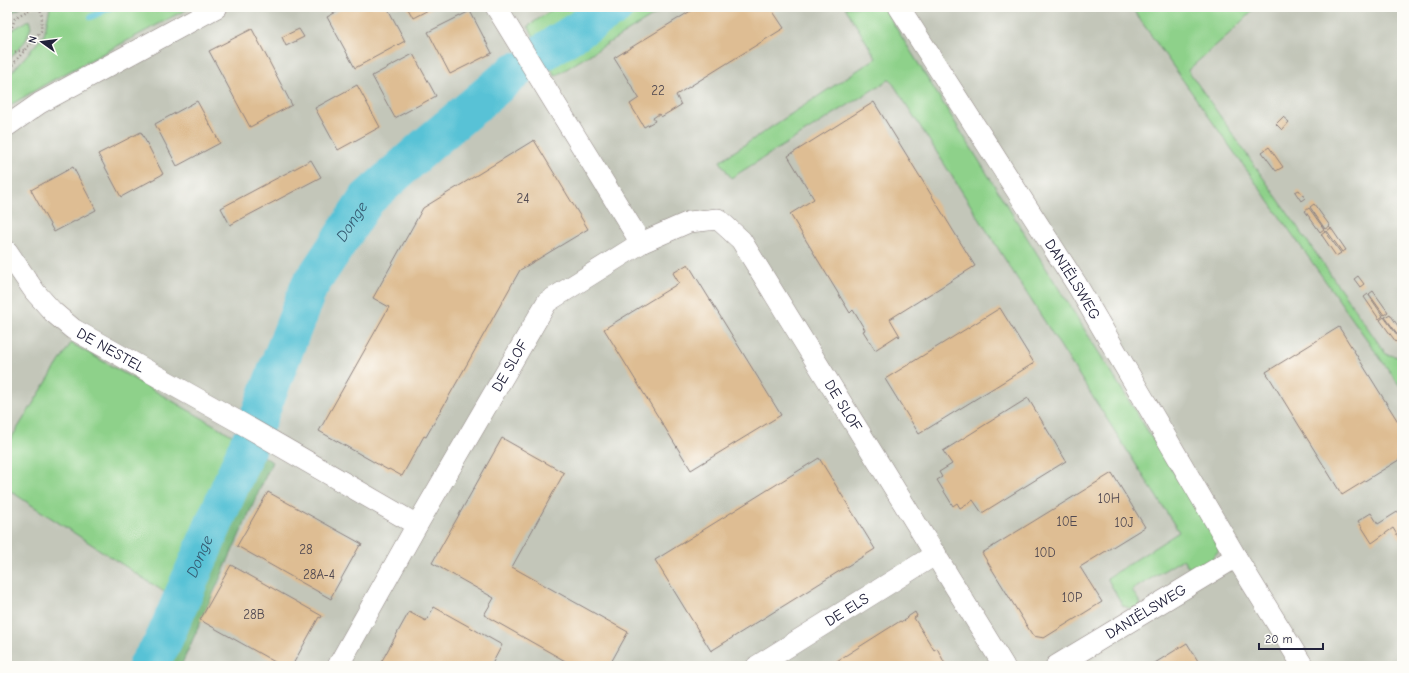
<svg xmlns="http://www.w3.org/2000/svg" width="1409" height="673" font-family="'Comic Neue',sans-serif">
	<rect width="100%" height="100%" fill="#fdfcf7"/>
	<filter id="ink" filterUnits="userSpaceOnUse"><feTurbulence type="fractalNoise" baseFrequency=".025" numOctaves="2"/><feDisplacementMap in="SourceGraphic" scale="8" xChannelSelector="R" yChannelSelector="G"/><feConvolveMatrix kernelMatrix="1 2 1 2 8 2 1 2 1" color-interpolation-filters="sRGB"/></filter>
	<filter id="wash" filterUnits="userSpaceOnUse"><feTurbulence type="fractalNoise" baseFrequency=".012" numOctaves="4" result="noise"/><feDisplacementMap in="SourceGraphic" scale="16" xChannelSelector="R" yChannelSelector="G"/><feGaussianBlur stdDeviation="0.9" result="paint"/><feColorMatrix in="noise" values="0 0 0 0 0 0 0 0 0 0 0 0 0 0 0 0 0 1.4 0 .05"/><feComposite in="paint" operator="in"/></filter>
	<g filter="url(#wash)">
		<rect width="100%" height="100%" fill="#f5ddc2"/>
		<path fill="#c3c6b9" d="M 7,7 L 1131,7 L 1402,389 L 1402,666 L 7,666 Z
			M 1256,7 L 1402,7 L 1402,358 L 1386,354 L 1188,70 L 1230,33 Z"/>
		<path fill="#8ed18a" stroke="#587a62" d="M 50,7 L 191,7 L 51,81 L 7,107 L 7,78 L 44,35 Z
			M 556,7 L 667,7 L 555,76 L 528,26 Z
			M 845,7 L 883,7 L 1214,537 L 1219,550 L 1210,561 L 1192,573 L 1183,559 L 1132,590 L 1141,604 L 1132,609 L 1123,606 L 1107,578 L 1179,532 L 890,79 L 731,178 L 720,161 L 876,58 Z
			M 1131,7 L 1256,7 L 1230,33 L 1188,70 L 1386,354 L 1402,358 L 1402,389 Z
			M 29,20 L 31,27 L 26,40 L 7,62 L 7,33 Z
			M 71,343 L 244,442 L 200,549 L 178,601 L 7,489 L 7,445 Z"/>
		<path fill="#72b376" stroke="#4a6a58" d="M 7,7 L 22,7 L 7,15 Z
			M 244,442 L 272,462 L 181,666 L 148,666 L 200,549 Z"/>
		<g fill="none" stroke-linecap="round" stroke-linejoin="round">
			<path stroke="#59c2d6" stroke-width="6" d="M 91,17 L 111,7"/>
			<g stroke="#59c2d6" stroke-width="38">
				<path d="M 542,53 L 615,7"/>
				<path id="s1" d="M 257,421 L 309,287 L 367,199 L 426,146 L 515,71"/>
				<path id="s2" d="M 147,666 L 162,644 L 248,445"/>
			</g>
		</g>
		<g id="blocks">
			<path fill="#debd93" d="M 346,7 L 387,7 L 405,41 L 355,68 L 327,17 Z
				M 407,7 L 434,7 L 413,18 Z
				M 697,7 L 770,7 L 784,28 L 676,95 L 681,105 L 661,117 L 659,114 L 653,118 L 655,121 L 644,127 L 630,104 L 639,98 L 614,58 Z
				M 470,11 L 492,53 L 450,74 L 428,32 Z
				M 252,29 L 292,105 L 250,127 L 209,51 Z
				M 299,29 L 304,37 L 286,46 L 282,37 Z
				M 413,54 L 436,96 L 395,118 L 372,76 Z
				M 357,85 L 380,127 L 338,150 L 315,108 Z
				M 197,101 L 220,143 L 177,166 L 155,124 Z
				M 874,102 L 975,266 L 890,319 L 900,336 L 899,337 L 898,335 L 875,350 L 863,331 L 865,330 L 853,310 L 850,313 L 790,214 L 814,199 L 788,156 Z
				M 1283,117 L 1289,122 L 1282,130 L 1276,124 Z
				M 141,132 L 163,174 L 121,197 L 98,154 Z
				M 534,140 L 588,229 L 520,270 L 426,437 L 424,436 L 402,476 L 389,469 L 388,470 L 319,431 L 389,307 L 373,298 L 423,208 Z
				M 1269,147 L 1283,167 L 1276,171 L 1262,152 Z
				M 311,160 L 321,177 L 230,225 L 221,208 Z
				M 73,167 L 96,210 L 54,232 L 31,190 Z
				M 1299,190 L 1305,198 L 1301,201 L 1295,192 Z
				M 1314,204 L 1330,226 L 1325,229 L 1310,207 Z
				M 1309,208 L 1324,229 L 1320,232 L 1305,211 Z
				M 1331,228 L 1346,250 L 1342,252 L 1327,231 Z
				M 1325,231 L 1341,253 L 1336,256 L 1321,234 Z
				M 688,264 L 781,415 L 691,470 L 604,329 L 679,283 L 673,273 Z
				M 1358,276 L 1364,284 L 1360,287 L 1354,279 Z
				M 1373,291 L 1388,312 L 1384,315 L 1369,294 Z
				M 1368,294 L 1383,316 L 1379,319 L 1364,297 Z
				M 1000,308 L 1034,363 L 919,434 L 885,379 Z
				M 1390,314 L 1402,332 L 1401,339 L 1385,317 Z
				M 1384,317 L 1400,339 L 1396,342 L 1380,320 Z
				M 1339,327 L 1402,428 L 1402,458 L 1342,495 L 1266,372 Z
				M 1028,398 L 1066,461 L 982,513 L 973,500 L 960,508 L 957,503 L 953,506 L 937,480 L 942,477 L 939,472 L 952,464 L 943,451 Z
				M 502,438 L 564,473 L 512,567 L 628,632 L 609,666 L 574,666 L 484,615 L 494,598 L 432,563 Z
				M 819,458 L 875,549 L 711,651 L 655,560 Z
				M 1112,473 L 1145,527 L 1080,567 L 1102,602 L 1044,638 L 1033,636 L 982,553 Z
				M 268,492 L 362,544 L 361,546 L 360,545 L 331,597 L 332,597 L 331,599 L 237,546 Z
				M 1402,509 L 1402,543 L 1393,528 L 1372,543 L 1358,521 L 1371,513 L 1378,524 Z
				M 231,565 L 322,616 L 321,618 L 319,617 L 292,666 L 282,666 L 200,620 Z
				M 434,607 L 502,645 L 491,666 L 379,666 L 409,612 L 426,621 Z
				M 915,612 L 917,616 L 914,618 L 934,650 L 937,648 L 946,666 L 829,666 L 897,623 L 900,621 L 902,622 L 907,619 L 906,618 Z
				M 1187,643 L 1201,666 L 1150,666 Z"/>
		</g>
	</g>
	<g filter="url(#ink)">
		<use href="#blocks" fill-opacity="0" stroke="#8c807e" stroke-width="1"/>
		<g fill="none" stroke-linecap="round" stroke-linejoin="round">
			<defs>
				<g id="minor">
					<path d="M 496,7 L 641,243"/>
					<path id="s3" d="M 899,7 L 1077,285 L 1236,557 L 1303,666"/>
					<path d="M 7,126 L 40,103 L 217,7"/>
					<path id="s4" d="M 7,251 L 35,292 L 53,312 L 73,329 L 239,422 L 417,525"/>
					<path id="s5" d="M 338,666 L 417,525 L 547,302 L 641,243 L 689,222 L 718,219 L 741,240 L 1004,666"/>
					<path id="s6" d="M 757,666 L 936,554"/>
					<path id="s7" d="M 1056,666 L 1236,557"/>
				</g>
			</defs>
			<use href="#minor" stroke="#8c807e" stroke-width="22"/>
			<path stroke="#8c807e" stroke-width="2.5" stroke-dasharray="1 3" stroke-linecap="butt" d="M 7,22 L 34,7
				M 7,42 L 15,18
				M 7,53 L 24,50
				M 7,71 L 41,31 L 42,17 L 40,7"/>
			<use href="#minor" stroke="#fff" stroke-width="21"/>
		</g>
	</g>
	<g text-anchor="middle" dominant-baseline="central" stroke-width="3.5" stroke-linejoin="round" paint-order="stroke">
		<g font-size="13" fill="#514951">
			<text x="658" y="90">22</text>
			<text x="523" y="198">24</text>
			<text x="1109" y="498">10H</text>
			<text x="1067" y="521">10E</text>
			<text x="1124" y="522">10J</text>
			<text x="306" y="549">28</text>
			<text x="1045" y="552">10D</text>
			<text x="319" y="574">28A-4</text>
			<text x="1072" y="597">10P</text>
			<text x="254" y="614">28B</text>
		</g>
		<g font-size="15" fill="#22223b" stroke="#fdfcf7">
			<text stroke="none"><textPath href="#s3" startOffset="323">DANIËLSWEG</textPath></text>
			<text stroke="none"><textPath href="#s4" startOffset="146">DE NESTEL</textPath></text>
			<text stroke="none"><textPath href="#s5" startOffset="346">DE SLOF</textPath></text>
			<text stroke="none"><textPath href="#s5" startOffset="838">DE SLOF</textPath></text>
			<text stroke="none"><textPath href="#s6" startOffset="106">DE ELS</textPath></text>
			<text stroke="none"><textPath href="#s7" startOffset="105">DANIËLSWEG</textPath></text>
		</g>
		<g font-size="16" font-style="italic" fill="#355a71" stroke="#fdfcf7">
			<text stroke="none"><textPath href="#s1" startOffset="222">Donge</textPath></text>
			<text stroke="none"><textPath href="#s2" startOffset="122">Donge</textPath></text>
		</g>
	</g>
	<rect width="1409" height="673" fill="none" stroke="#fdfcf7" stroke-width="24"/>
	<g transform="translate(42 42) rotate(284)" stroke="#fdfcf7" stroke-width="3" paint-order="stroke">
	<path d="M0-3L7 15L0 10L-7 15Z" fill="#22223b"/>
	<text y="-6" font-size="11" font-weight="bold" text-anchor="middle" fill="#22223b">N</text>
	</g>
	<path d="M1259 643v6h64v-6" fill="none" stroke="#22223b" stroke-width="2"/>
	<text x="1265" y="643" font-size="12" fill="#22223b" stroke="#fdfcf7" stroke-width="3" paint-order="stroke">20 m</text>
</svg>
